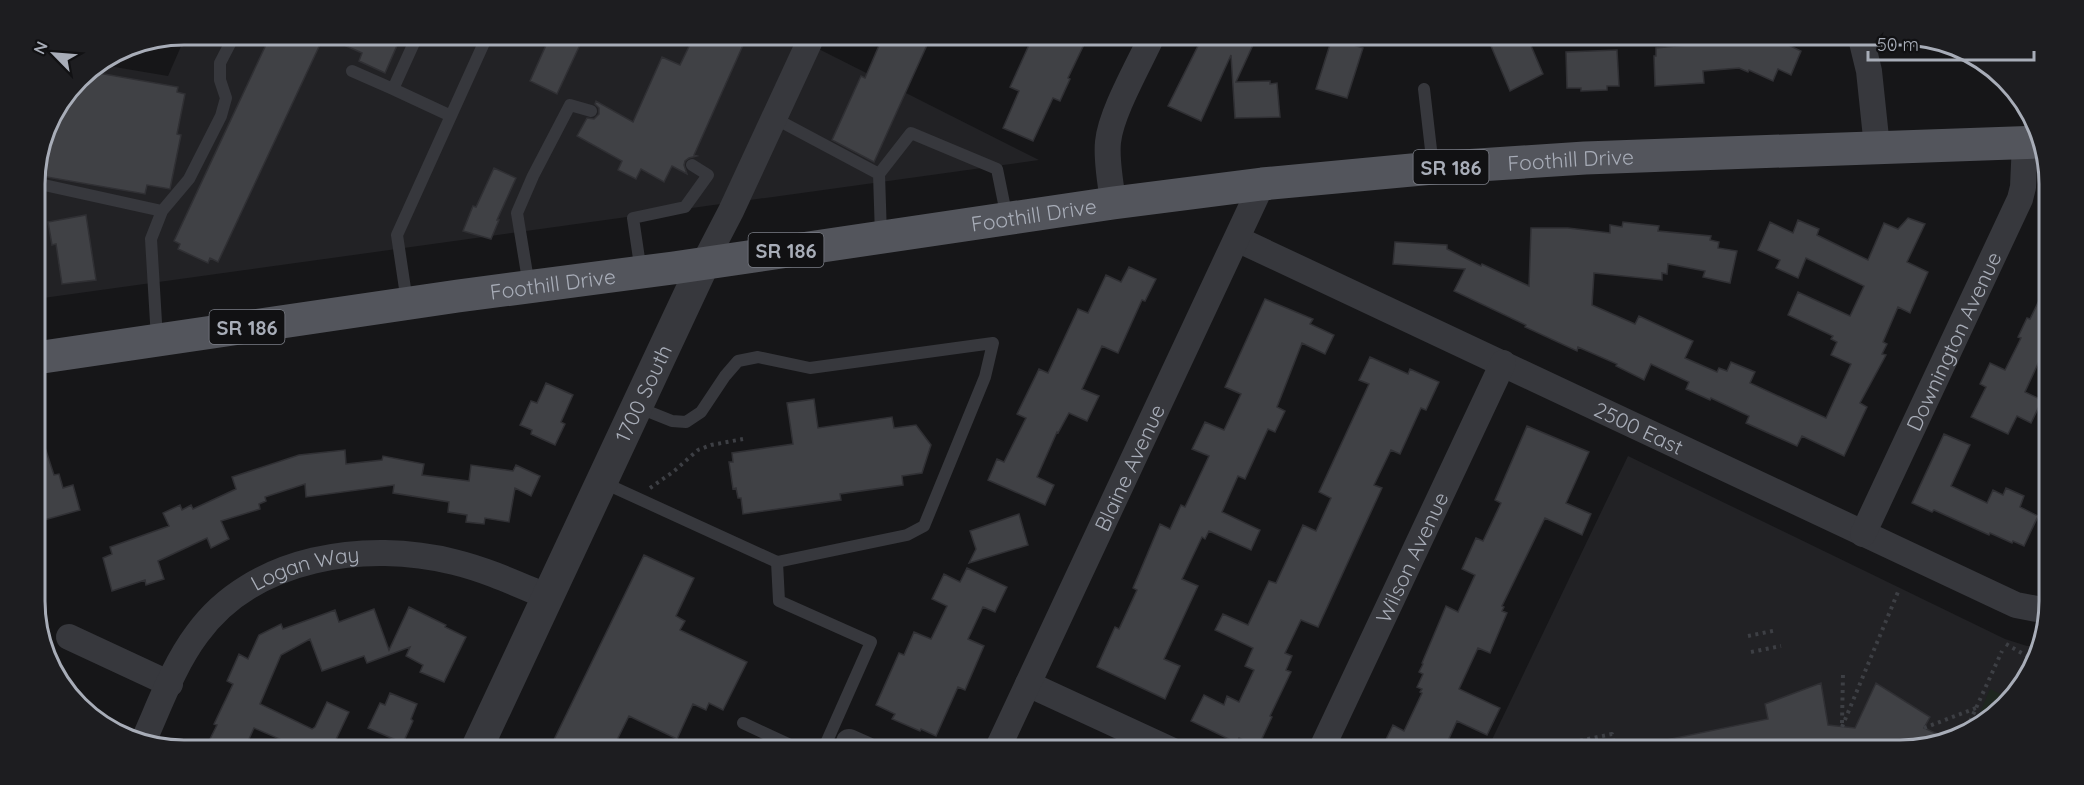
<svg xmlns="http://www.w3.org/2000/svg" width="2084" height="785" font-family="Quicksand,sans-serif">
	<rect width="100%" height="100%" fill="#161618"/>
	<path fill="#222225" d="M 186,35 L 791,35 L 1039,160 L 36,299 L 35,174 L 50,118 L 85,72 L 97,64 L 168,76 Z
		M 1628,456 L 2005,639 L 2027,646 L 2042,646 L 2042,649 L 1991,719 L 1909,750 L 1487,750 Z"/>
	<path fill="#1e261f" d="M 1990,689 L 2007,697 L 1991,719 L 1974,726 Z"/>
	<path fill="#404145" stroke="#303034" stroke-width="1.5" d="M 271,34 L 402,34 L 385,73 L 359,61 L 362,53 L 324,36 L 218,262 L 210,258 L 208,263 L 178,249 L 180,244 L 174,241 Z
		M 551,34 L 585,34 L 557,94 L 530,81 Z
		M 695,34 L 748,34 L 694,155 L 697,156 L 689,158 L 685,161 L 684,165 L 687,174 L 672,166 L 664,182 L 641,169 L 636,179 L 618,170 L 622,161 L 577,136 L 587,118 L 594,119 L 599,114 L 599,108 L 595,104 L 596,101 L 633,122 L 662,57 L 680,65 Z
		M 884,34 L 932,34 L 874,162 L 832,140 L 861,76 L 865,78 Z
		M 1034,34 L 1089,34 L 1068,78 L 1070,79 L 1060,101 L 1053,98 L 1033,141 L 1003,128 L 1019,91 L 1010,87 Z
		M 1204,34 L 1258,34 L 1236,82 L 1270,81 L 1270,84 L 1277,83 L 1280,117 L 1235,118 L 1231,55 L 1201,121 L 1168,106 Z
		M 1486,34 L 1526,34 L 1543,74 L 1510,91 Z
		M 1725,34 L 1773,34 L 1784,39 L 1782,42 L 1801,51 L 1791,75 L 1778,69 L 1773,81 L 1749,70 L 1748,72 L 1739,68 L 1703,71 L 1704,83 L 1655,86 L 1654,56 L 1656,56 L 1656,48 L 1737,40 Z
		M 1332,38 L 1363,48 L 1347,98 L 1316,89 Z
		M 1617,50 L 1619,86 L 1607,86 L 1607,90 L 1581,91 L 1581,88 L 1567,88 L 1566,52 Z
		M 87,71 L 178,87 L 177,92 L 185,94 L 177,134 L 181,135 L 170,189 L 147,185 L 145,194 L 35,175 L 50,118 Z
		M 494,168 L 516,178 L 497,220 L 499,220 L 491,239 L 463,231 L 473,206 L 476,207 Z
		M 86,215 L 96,280 L 62,284 L 56,244 L 52,245 L 48,222 Z
		M 1908,218 L 1925,224 L 1907,262 L 1928,272 L 1910,313 L 1898,307 L 1883,342 L 1887,344 L 1882,354 L 1886,355 L 1860,403 L 1867,407 L 1844,456 L 1802,436 L 1797,446 L 1746,423 L 1749,416 L 1711,398 L 1710,400 L 1686,389 L 1689,382 L 1651,364 L 1644,380 L 1616,366 L 1617,364 L 1578,347 L 1577,351 L 1525,327 L 1526,325 L 1454,291 L 1465,269 L 1393,264 L 1395,242 L 1447,245 L 1447,249 L 1481,266 L 1482,264 L 1529,286 L 1531,228 L 1568,228 L 1610,233 L 1610,225 L 1622,227 L 1623,222 L 1659,226 L 1658,231 L 1711,236 L 1710,240 L 1719,242 L 1718,248 L 1737,251 L 1730,283 L 1703,277 L 1705,271 L 1668,264 L 1667,274 L 1662,273 L 1662,280 L 1594,273 L 1592,305 L 1635,324 L 1639,316 L 1693,341 L 1685,358 L 1717,372 L 1719,368 L 1727,371 L 1731,362 L 1755,372 L 1750,383 L 1826,418 L 1851,364 L 1831,355 L 1837,342 L 1831,339 L 1833,336 L 1788,315 L 1798,292 L 1850,316 L 1864,286 L 1806,258 L 1798,278 L 1776,268 L 1780,260 L 1758,250 L 1770,222 L 1793,233 L 1798,220 L 1819,229 L 1817,235 L 1868,260 L 1884,223 L 1898,229 Z
		M 1129,267 L 1156,279 L 1145,301 L 1142,300 L 1118,353 L 1102,346 L 1082,389 L 1099,396 L 1087,421 L 1069,413 L 1058,433 L 1057,432 L 1037,477 L 1054,485 L 1045,505 L 988,480 L 997,459 L 1004,462 L 1026,418 L 1017,414 L 1039,369 L 1048,373 L 1078,309 L 1088,313 L 1106,275 L 1121,282 Z
		M 2047,284 L 2046,359 L 2041,357 L 2025,392 L 2042,400 L 2031,423 L 2017,416 L 2008,434 L 1971,417 L 1986,387 L 1980,384 L 1990,363 L 2005,370 L 2021,338 L 2018,337 L 2027,318 L 2030,319 Z
		M 1265,299 L 1313,319 L 1310,324 L 1334,335 L 1325,354 L 1302,343 L 1277,407 L 1285,411 L 1275,432 L 1268,429 L 1245,479 L 1238,476 L 1222,512 L 1260,530 L 1251,550 L 1209,531 L 1205,539 L 1202,537 L 1182,579 L 1198,586 L 1164,659 L 1180,666 L 1165,699 L 1097,667 L 1115,627 L 1119,629 L 1137,590 L 1133,588 L 1160,524 L 1170,529 L 1181,505 L 1185,507 L 1209,456 L 1192,449 L 1205,422 L 1224,430 L 1241,394 L 1225,387 Z
		M 1370,357 L 1408,374 L 1410,369 L 1439,382 L 1426,410 L 1421,408 L 1400,454 L 1391,450 L 1374,485 L 1382,488 L 1318,627 L 1301,620 L 1285,653 L 1292,656 L 1286,670 L 1291,672 L 1270,716 L 1272,717 L 1258,747 L 1239,738 L 1237,743 L 1191,721 L 1204,695 L 1224,705 L 1227,696 L 1239,702 L 1254,670 L 1245,666 L 1253,648 L 1215,630 L 1223,614 L 1248,625 L 1269,581 L 1276,583 L 1303,525 L 1316,531 L 1331,498 L 1319,492 L 1369,384 L 1359,380 Z
		M 546,383 L 573,395 L 561,422 L 565,424 L 555,445 L 531,434 L 532,430 L 520,425 L 531,401 L 537,403 Z
		M 814,399 L 818,428 L 892,417 L 894,428 L 916,425 L 931,445 L 922,473 L 902,476 L 903,485 L 840,494 L 841,500 L 743,514 L 741,498 L 738,498 L 736,488 L 733,489 L 729,462 L 733,462 L 732,453 L 793,444 L 787,403 Z
		M 1527,426 L 1589,452 L 1566,503 L 1591,514 L 1582,535 L 1545,518 L 1502,606 L 1504,607 L 1502,611 L 1507,613 L 1490,653 L 1478,648 L 1459,689 L 1500,708 L 1487,735 L 1457,721 L 1446,745 L 1443,744 L 1440,750 L 1381,750 L 1393,725 L 1404,731 L 1422,693 L 1420,692 L 1422,689 L 1417,687 L 1423,674 L 1419,672 L 1423,664 L 1422,663 L 1446,606 L 1458,612 L 1475,575 L 1462,569 L 1476,538 L 1483,541 L 1501,503 L 1495,500 Z
		M 36,432 L 40,432 L 54,475 L 59,474 L 63,488 L 73,485 L 80,510 L 37,522 Z
		M 1944,434 L 1970,445 L 1951,486 L 1987,503 L 1993,490 L 2003,495 L 2006,488 L 2024,496 L 2020,507 L 2038,516 L 2024,546 L 2013,541 L 2012,543 L 1990,533 L 1989,535 L 1934,510 L 1932,512 L 1912,503 Z
		M 345,450 L 346,464 L 382,460 L 383,456 L 424,464 L 422,475 L 469,481 L 471,465 L 513,471 L 516,465 L 540,476 L 531,496 L 515,488 L 509,522 L 485,518 L 484,524 L 466,522 L 467,515 L 448,512 L 449,502 L 393,493 L 394,485 L 306,497 L 305,484 L 265,497 L 266,501 L 259,504 L 260,509 L 221,521 L 229,539 L 211,548 L 207,538 L 158,561 L 164,579 L 146,585 L 145,580 L 112,591 L 103,558 L 112,554 L 110,547 L 169,526 L 163,513 L 180,505 L 182,510 L 191,505 L 193,509 L 236,489 L 232,477 L 299,455 Z
		M 1019,514 L 1028,545 L 969,563 L 976,549 L 970,531 Z
		M 644,555 L 694,578 L 676,616 L 685,621 L 680,630 L 747,662 L 723,710 L 709,703 L 706,710 L 693,704 L 677,739 L 629,716 L 612,750 L 549,750 Z
		M 967,568 L 1007,587 L 995,612 L 983,607 L 968,639 L 984,646 L 965,690 L 958,687 L 936,736 L 921,729 L 920,731 L 892,719 L 895,714 L 876,705 L 899,653 L 904,655 L 914,632 L 931,639 L 947,606 L 932,599 L 944,574 L 960,582 Z
		M 409,607 L 446,625 L 445,627 L 466,637 L 444,682 L 420,672 L 423,665 L 406,656 L 410,647 L 367,663 L 364,656 L 322,671 L 310,639 L 281,655 L 260,704 L 312,729 L 315,727 L 327,702 L 349,712 L 331,750 L 305,750 L 254,728 L 244,750 L 236,750 L 210,739 L 217,725 L 214,724 L 233,684 L 227,681 L 239,654 L 248,659 L 259,635 L 281,624 L 283,629 L 335,610 L 339,622 L 374,609 L 389,650 Z
		M 1821,683 L 1828,725 L 1855,728 L 1876,683 L 1930,717 L 1924,728 L 1944,737 L 1909,750 L 1657,750 L 1656,742 L 1768,719 L 1765,704 Z
		M 390,693 L 417,704 L 411,719 L 413,721 L 403,743 L 368,728 L 380,703 L 385,705 Z"/>
	<g fill="none" stroke-linecap="round" stroke-linejoin="round">
		<path stroke="#3d3f44" stroke-width="4" stroke-dasharray="3 4.5" stroke-linecap="butt" d="M 650,488 L 673,472 L 698,450 L 711,445 L 743,439
			M 1748,636 L 1777,630
			M 2006,644 L 2034,660
			M 1751,652 L 1781,646
			M 1842,723 L 1843,673
			M 1842,727 L 1898,592
			M 1924,728 L 1976,708
			M 1967,728 L 2002,651
			M 1536,750 L 1612,734 L 1615,750"/>
		<path stroke="#37383d" stroke-width="12" d="M 418,34 L 393,89 L 451,116
			M 352,71 L 393,89
			M 1424,89 L 1433,167
			M 774,118 L 879,174
			M 35,183 L 162,211 L 189,179 L 221,116 L 226,98 L 220,80 L 220,63 L 235,34
			M 881,236 L 879,174 L 911,133 L 997,169 L 1007,218
			M 641,272 L 633,218 L 685,207 L 708,175 L 692,165
			M 529,286 L 517,213 L 533,176 L 570,105 L 591,111
			M 407,302 L 397,235 L 488,34
			M 157,339 L 151,239 L 162,211
			M 637,407 L 672,421 L 686,422 L 701,412 L 725,376 L 738,361 L 758,357 L 810,368 L 993,343 L 985,377 L 924,526 L 907,535 L 777,562
			M 602,482 L 777,562 L 779,601 L 871,642 L 823,750
			M 743,723 L 801,750"/>
		<g stroke="#37383d" stroke-width="26">
			<path d="M 1860,34 L 1869,71 L 1877,147"/>
			<path d="M 1113,203 C 1111,183 1106,162 1108,142 C 1111,112 1140,63 1153,34"/>
			<path id="s1" d="M 1237,239 L 2001,598 L 2016,605 L 2042,610"/>
			<path d="M 704,263 L 731,211 L 813,34"/>
			<path id="s2" d="M 1863,534 L 2020,199 L 2023,187 L 2025,142"/>
			<path d="M 69,637 L 170,684"/>
			<path d="M 1028,684 L 1171,750"/>
			<path d="M 849,742 L 867,750"/>
			<path id="s3" d="M 142,744 C 159,707 173,666 197,634 C 253,556 367,540 454,562 C 487,570 517,584 548,597"/>
			<path id="s4" d="M 997,750 L 1262,184"/>
			<path id="s5" d="M 1321,750 L 1503,363"/>
		</g>
		<path stroke="#37383d" stroke-width="32" id="s6" d="M 476,750 L 704,263"/>
		<path stroke="#53555c" stroke-width="33" id="s7" d="M 36,358 L 458,296 L 673,268 L 1113,203 L 1262,184 L 1433,168 L 1585,158 L 2038,142"/>
	</g>
	<g text-anchor="middle" dominant-baseline="central" stroke-width="4.5" stroke-linejoin="round" paint-order="stroke">
		<g fill="#111113" stroke="#7b7e86" stroke-width="1.5">
			<rect x="1413.5" y="150" width="75" height="34" rx="4.5"/>
			<rect x="748.5" y="233" width="75" height="34" rx="4.5"/>
			<rect x="209.5" y="310" width="75" height="34" rx="4.5"/>
		</g>
		<g font-size="20" font-weight="bold" fill="#a8adb8">
			<text x="1451" y="167">SR 186</text>
			<text x="786" y="250">SR 186</text>
			<text x="247" y="327">SR 186</text>
		</g>
		<g font-size="21" fill="#a8adb8" stroke="#111113">
			<text stroke="none"><textPath href="#s7" startOffset="1548">Foothill Drive</textPath></text>
			<text stroke="none"><textPath href="#s7" startOffset="1008">Foothill Drive</textPath></text>
			<text stroke="none"><textPath href="#s7" startOffset="522">Foothill Drive</textPath></text>
			<text stroke="none"><textPath href="#s2" startOffset="213">Downington Avenue</textPath></text>
			<text stroke="none"><textPath href="#s6" startOffset="394">1700 South</textPath></text>
			<text stroke="none"><textPath href="#s1" startOffset="444">2500 East</textPath></text>
			<text stroke="none"><textPath href="#s4" startOffset="312">Blaine Avenue</textPath></text>
			<text stroke="none"><textPath href="#s5" startOffset="213">Wilson Avenue</textPath></text>
			<text stroke="none"><textPath href="#s3" startOffset="254">Logan Way</textPath></text>
		</g>
	</g>
	<path d="M0 0H2084V785H0ZM184 45H1900A139 139 0 0 1 2039 184V601A139 139 0 0 1 1900 740H184A139 139 0 0 1 45 601V184A139 139 0 0 1 184 45Z" fill="#1d1d20" fill-rule="evenodd"/>
	<path fill="none" stroke="#a8adb8" stroke-width="3" d="M184 45H1900A139 139 0 0 1 2039 184V601A139 139 0 0 1 1900 740H184A139 139 0 0 1 45 601V184A139 139 0 0 1 184 45Z"/>
	<g transform="translate(54 54) rotate(295)" stroke="#111113" stroke-width="4.5" paint-order="stroke">
	<path d="M0-4.5L10 22L0 15L-10 22Z" fill="#a8adb8"/>
	<text y="-9" font-size="16" font-weight="bold" text-anchor="middle" fill="#a8adb8">N</text>
	</g>
	<path d="M1868 51v9h166v-9" fill="none" stroke="#a8adb8" stroke-width="3"/>
	<text x="1877" y="51" font-size="18" fill="#a8adb8" stroke="#111113" stroke-width="4.5" paint-order="stroke">50 m</text>
</svg>
